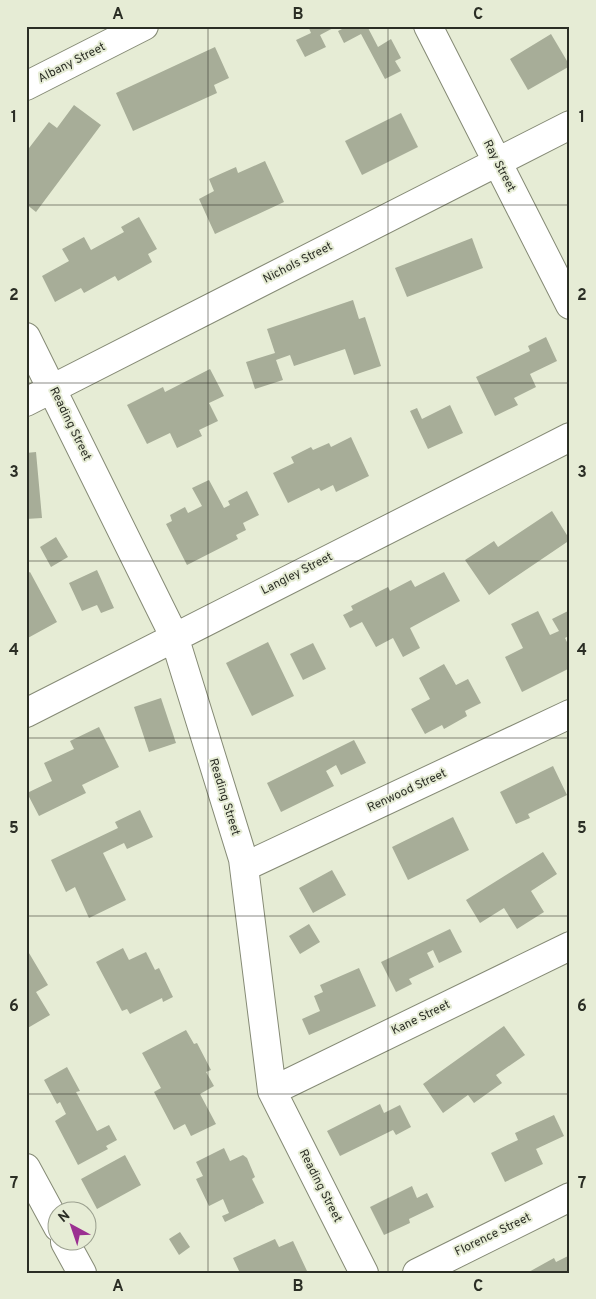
<svg xmlns="http://www.w3.org/2000/svg" width="596" height="1299" font-family="Overpass,sans-serif">
	<rect width="100%" height="100%" fill="#e6ecd5"/>
	<path fill="#a7ad98" d="M 308,26 L 337,26 L 320,35 L 326,47 L 305,57 L 296,40 L 311,33 Z
		M 348,26 L 367,26 L 378,47 L 391,39 L 401,58 L 395,61 L 401,71 L 385,79 L 361,34 L 344,43 L 338,31 Z
		M 551,34 L 570,66 L 528,90 L 510,59 Z
		M 215,47 L 229,78 L 214,85 L 217,93 L 133,131 L 116,93 Z
		M 74,105 L 101,125 L 36,212 L 26,204 L 26,152 L 49,122 L 57,128 Z
		M 401,113 L 418,147 L 362,175 L 345,141 Z
		M 265,161 L 284,202 L 215,234 L 199,199 L 214,191 L 209,179 L 236,167 L 238,173 Z
		M 139,217 L 157,249 L 148,254 L 152,262 L 118,281 L 115,276 L 84,293 L 81,288 L 55,302 L 42,276 L 69,261 L 62,249 L 84,237 L 91,250 L 124,232 L 121,227 Z
		M 472,238 L 483,268 L 407,297 L 395,268 Z
		M 353,300 L 359,319 L 365,317 L 381,366 L 354,375 L 345,349 L 294,366 L 290,355 L 276,360 L 283,380 L 255,389 L 246,362 L 275,353 L 267,329 Z
		M 546,337 L 557,361 L 530,374 L 536,387 L 514,398 L 518,405 L 495,416 L 476,377 L 530,351 L 528,346 Z
		M 210,369 L 224,396 L 209,403 L 218,421 L 199,430 L 202,436 L 177,448 L 170,433 L 147,444 L 127,405 L 163,387 L 165,392 Z
		M 450,405 L 463,433 L 428,449 L 410,411 L 417,408 L 422,419 Z
		M 351,437 L 369,476 L 336,492 L 333,485 L 321,491 L 319,488 L 288,503 L 273,473 L 294,463 L 291,457 L 311,447 L 313,450 L 329,443 L 331,447 Z
		M 36,452 L 42,518 L 26,519 L 26,453 Z
		M 209,480 L 224,508 L 230,505 L 228,501 L 247,491 L 259,515 L 243,523 L 246,530 L 236,535 L 238,539 L 187,565 L 166,524 L 172,521 L 170,515 L 185,507 L 188,513 L 202,506 L 192,488 Z
		M 552,511 L 570,540 L 489,595 L 465,560 L 494,541 L 498,547 Z
		M 56,537 L 68,557 L 51,567 L 40,547 Z
		M 97,570 L 114,608 L 101,613 L 97,605 L 82,611 L 69,583 Z
		M 30,572 L 57,622 L 26,639 L 26,574 Z
		M 444,572 L 460,601 L 410,628 L 420,648 L 403,657 L 393,638 L 376,647 L 362,622 L 350,628 L 343,615 L 353,610 L 351,606 L 388,587 L 390,591 L 411,580 L 415,587 Z
		M 570,610 L 570,635 L 565,638 L 570,648 L 570,668 L 522,692 L 505,657 L 523,648 L 511,624 L 538,611 L 550,635 L 559,631 L 552,619 Z
		M 268,642 L 294,696 L 252,716 L 226,663 Z
		M 313,643 L 326,669 L 303,680 L 290,654 Z
		M 444,664 L 456,685 L 468,679 L 481,703 L 465,711 L 467,716 L 444,729 L 442,725 L 425,734 L 411,709 L 430,699 L 419,678 Z
		M 161,698 L 176,743 L 149,752 L 134,707 Z
		M 99,727 L 119,767 L 82,785 L 86,793 L 39,816 L 27,793 L 52,781 L 44,763 L 74,749 L 70,741 Z
		M 354,740 L 366,763 L 341,775 L 336,765 L 326,771 L 334,786 L 281,812 L 267,783 Z
		M 553,766 L 567,795 L 528,814 L 530,818 L 516,824 L 500,792 Z
		M 140,810 L 153,837 L 127,849 L 124,843 L 103,853 L 126,900 L 89,918 L 75,887 L 66,892 L 51,860 L 118,828 L 115,822 Z
		M 453,817 L 469,850 L 408,880 L 392,847 Z
		M 543,852 L 557,874 L 531,891 L 544,912 L 517,929 L 504,908 L 480,923 L 466,900 Z
		M 332,870 L 346,895 L 313,913 L 299,888 Z
		M 309,924 L 320,942 L 300,954 L 289,936 Z
		M 450,929 L 462,952 L 439,963 L 433,950 L 427,953 L 434,967 L 409,979 L 412,984 L 396,992 L 381,962 Z
		M 26,948 L 48,985 L 36,992 L 50,1015 L 26,1029 Z
		M 123,948 L 129,960 L 146,952 L 155,970 L 159,968 L 173,997 L 163,1002 L 162,998 L 130,1014 L 127,1009 L 122,1011 L 96,962 Z
		M 359,968 L 376,1006 L 309,1035 L 302,1019 L 320,1011 L 314,996 L 323,992 L 320,985 Z
		M 504,1026 L 525,1055 L 496,1075 L 502,1083 L 474,1103 L 468,1095 L 443,1113 L 423,1084 Z
		M 186,1030 L 194,1044 L 197,1043 L 211,1070 L 206,1072 L 214,1086 L 200,1094 L 216,1124 L 191,1136 L 185,1124 L 174,1130 L 154,1092 L 161,1088 L 142,1053 Z
		M 67,1067 L 80,1091 L 76,1092 L 97,1131 L 109,1125 L 117,1140 L 106,1146 L 108,1149 L 78,1165 L 55,1121 L 66,1114 L 60,1102 L 57,1104 L 44,1080 Z
		M 380,1104 L 384,1113 L 400,1105 L 411,1127 L 396,1135 L 393,1130 L 340,1156 L 327,1131 Z
		M 554,1115 L 564,1136 L 536,1149 L 543,1164 L 505,1182 L 491,1153 L 518,1140 L 515,1133 Z
		M 224,1148 L 230,1161 L 243,1155 L 247,1158 L 255,1177 L 252,1179 L 264,1203 L 225,1222 L 222,1216 L 229,1213 L 223,1199 L 209,1206 L 196,1179 L 203,1176 L 196,1162 Z
		M 125,1155 L 141,1185 L 97,1209 L 81,1179 Z
		M 412,1186 L 417,1198 L 427,1193 L 434,1207 L 409,1219 L 410,1223 L 384,1235 L 370,1207 Z
		M 180,1232 L 190,1247 L 179,1255 L 169,1239 Z
		M 275,1239 L 279,1247 L 293,1241 L 307,1271 L 240,1273 L 233,1258 Z
		M 570,1255 L 570,1273 L 527,1273 L 554,1258 L 556,1262 Z"/>
	<g fill="none" stroke-linecap="round" stroke-linejoin="round">
		<defs>
			<path id="minor" d="M 428,26 L 570,305
				M 26,86 L 144,26
				M 26,337 L 174,636 L 243,859 L 272,1091 L 364,1273
				M 26,402 L 570,125
				M 26,713 L 570,437
				M 244,867 L 570,714
				M 272,1091 L 570,946
				M 26,1168 L 58,1227
				M 65,1242 L 82,1273
				M 417,1273 L 570,1197"/>
		</defs>
		<use href="#minor" stroke="#858a75" stroke-width="30"/>
		<use href="#minor" stroke="#fff" stroke-width="28"/>
	</g>
	<path fill="none" stroke="#2b2e25" stroke-width="1" stroke-opacity="0.55" d="M 208,26 L 208,1273M 388,26 L 388,1273M 26,205 L 570,205M 26,383 L 570,383M 26,561 L 570,561M 26,738 L 570,738M 26,916 L 570,916M 26,1094 L 570,1094"/>
	<g text-anchor="middle" dominant-baseline="central" stroke-width="4" stroke-linejoin="round" paint-order="stroke">
		<g font-size="12" fill="#2b2e25" stroke="#e6ecd5">
			<text transform="translate(72 63) rotate(-27)">Albany Street</text>
			<text transform="translate(499 166) rotate(63)">Ray Street</text>
			<text transform="translate(298 263) rotate(-27)">Nichols Street</text>
			<text transform="translate(70 424) rotate(64)">Reading Street</text>
			<text transform="translate(297 574) rotate(-27)">Langley Street</text>
			<text transform="translate(407 791) rotate(-25)">Renwood Street</text>
			<text transform="translate(224 797) rotate(73)">Reading Street</text>
			<text transform="translate(421 1018) rotate(-26)">Kane Street</text>
			<text transform="translate(320 1186) rotate(63)">Reading Street</text>
			<text transform="translate(493 1235) rotate(-26)">Florence Street</text>
		</g>
	</g>
	<rect width="596" height="1299" fill="none" stroke="#e6ecd5" stroke-width="55"/>
	<g transform="translate(72 1226) rotate(320)"><circle r="24" fill="#e6ecd5" stroke="#9ba08f"/>
	<path d="M0-4L9 19L0 12L-9 19Z" fill="#9b3091"/>
	<text y="-8" font-size="14" font-weight="bold" text-anchor="middle" fill="#2b2e25">N</text>
	</g>
	<rect x="28" y="28" width="540" height="1244" fill="none" stroke="#2b2e25" stroke-width="2"/>
	<g font-size="16" text-anchor="middle" font-weight="bold" fill="#2b2e25">
		<text x="118" y="19">A</text>
		<text x="298" y="19">B</text>
		<text x="478" y="19">C</text>
		<text x="14" y="122">1</text>
		<text x="582" y="122">1</text>
		<text x="14" y="300">2</text>
		<text x="582" y="300">2</text>
		<text x="14" y="477">3</text>
		<text x="582" y="477">3</text>
		<text x="14" y="655">4</text>
		<text x="582" y="655">4</text>
		<text x="14" y="833">5</text>
		<text x="582" y="833">5</text>
		<text x="14" y="1011">6</text>
		<text x="582" y="1011">6</text>
		<text x="14" y="1188">7</text>
		<text x="582" y="1188">7</text>
		<text x="118" y="1291">A</text>
		<text x="298" y="1291">B</text>
		<text x="478" y="1291">C</text>
	</g>
</svg>
